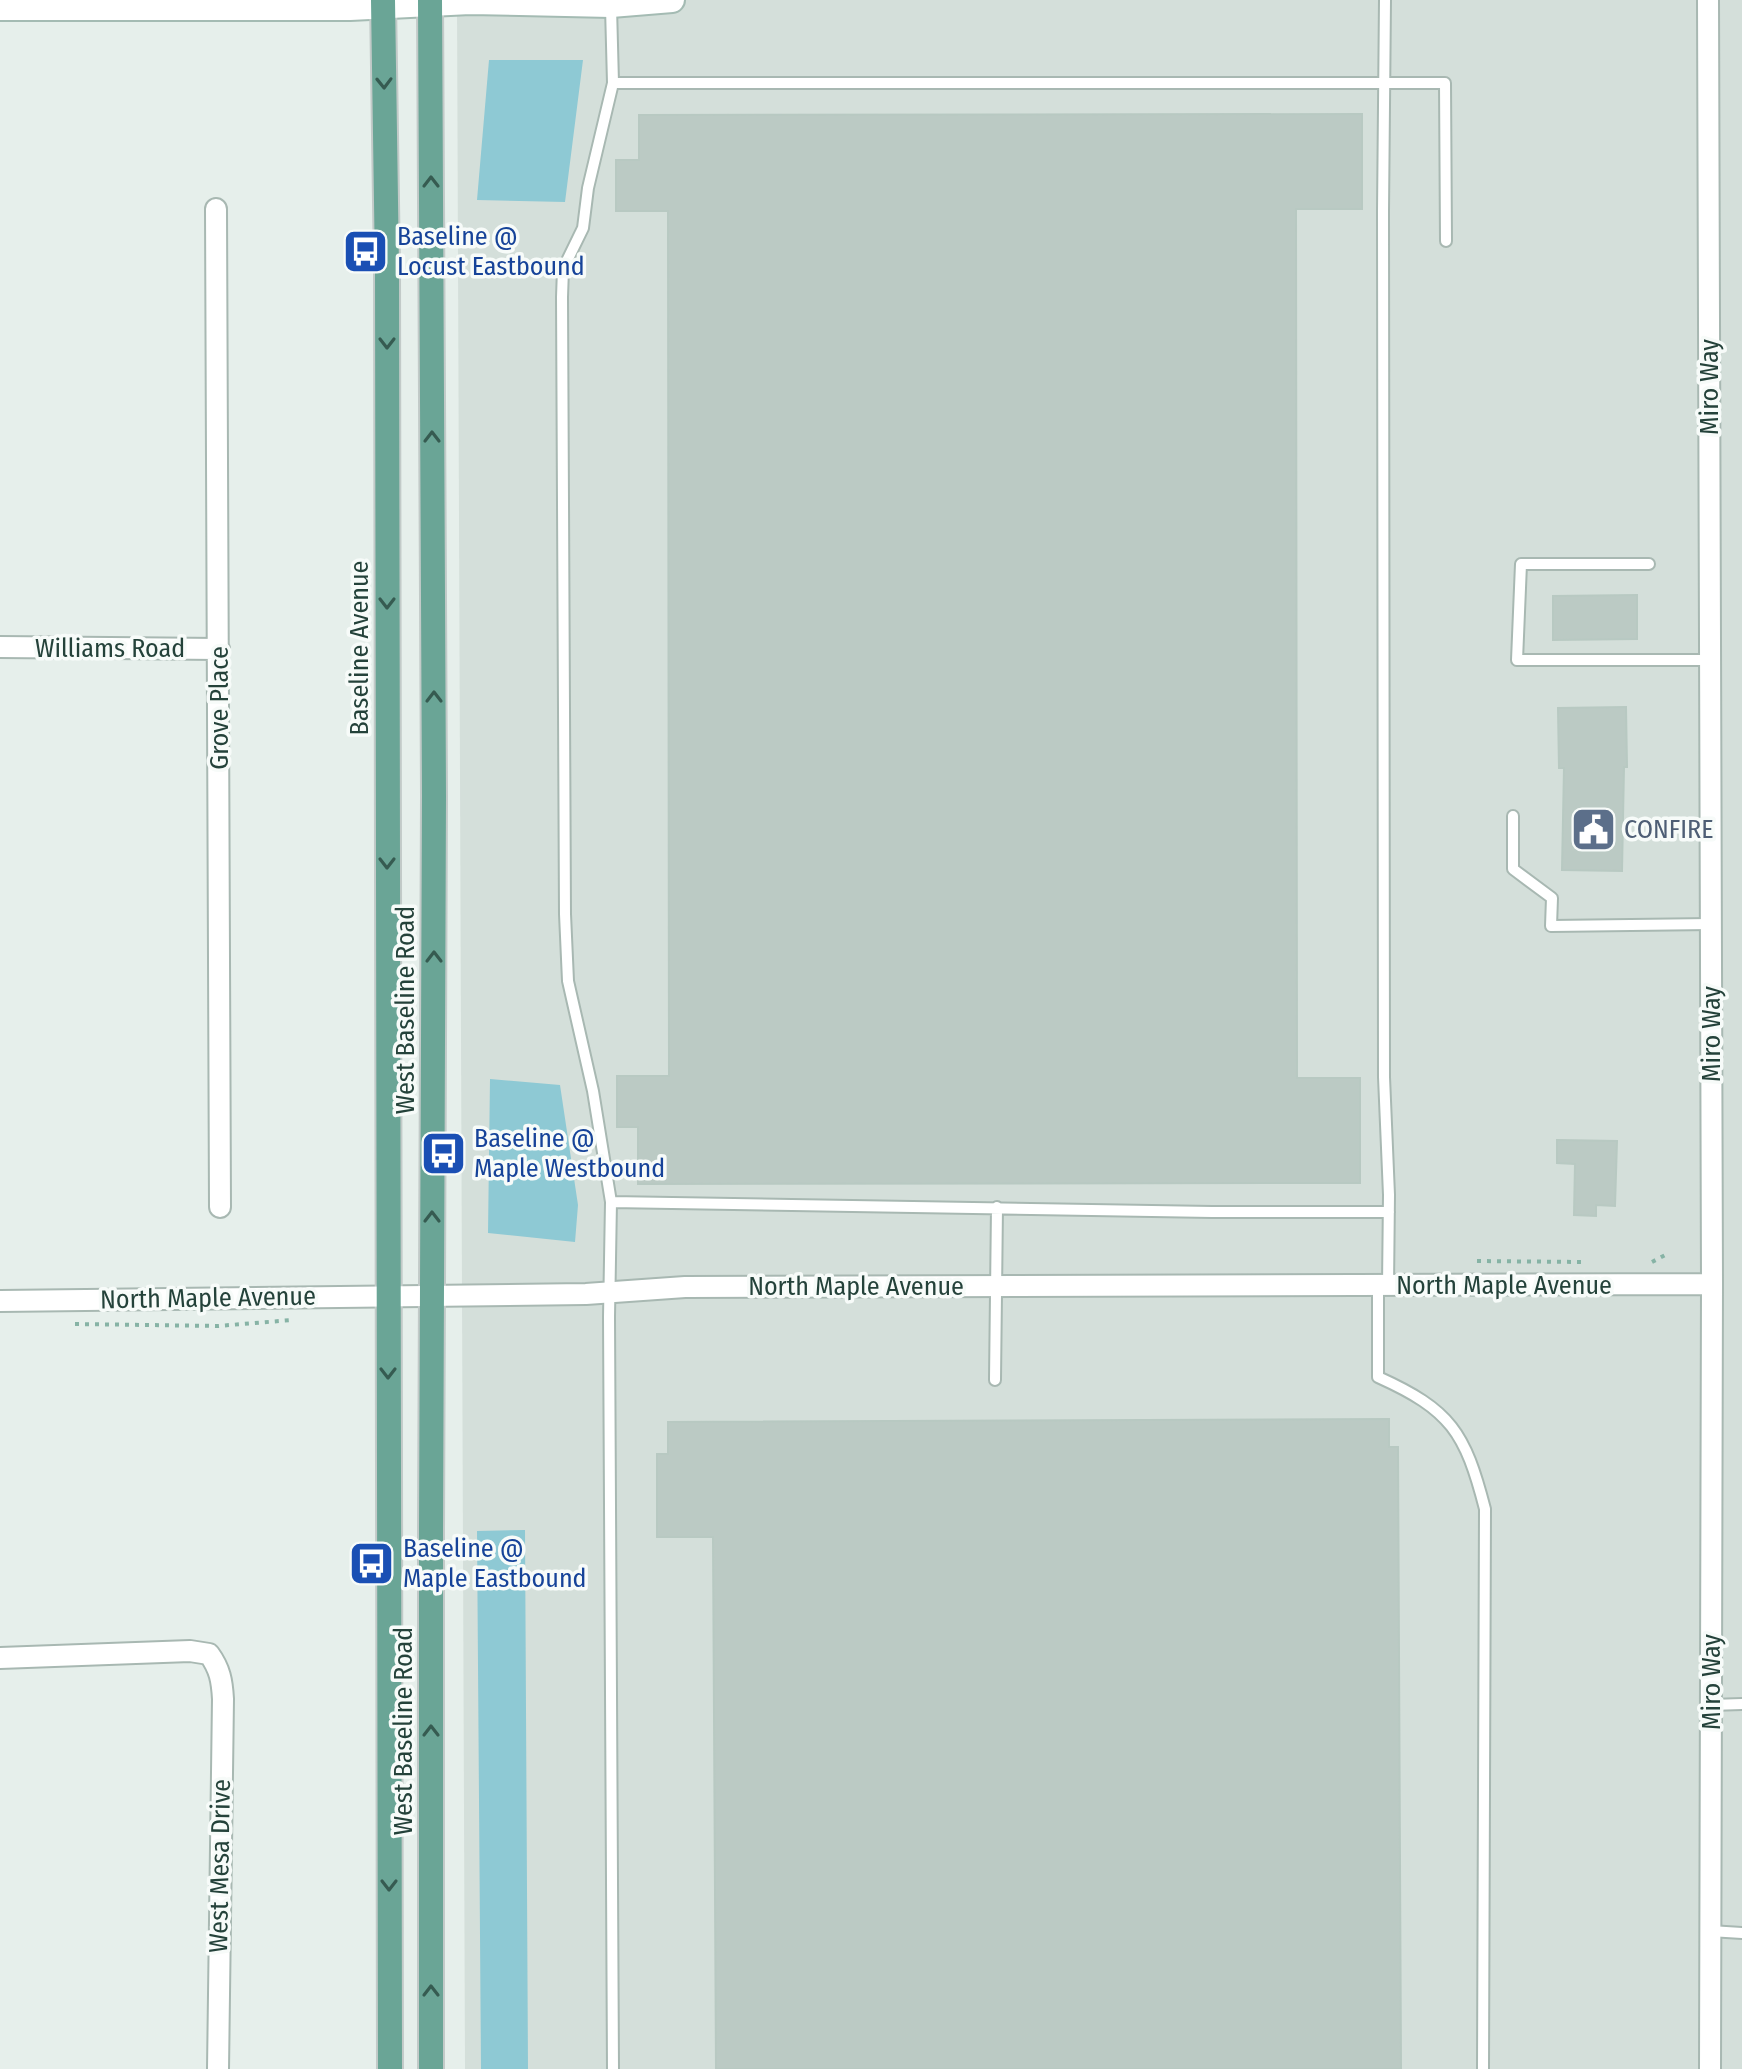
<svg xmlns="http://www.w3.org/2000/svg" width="1742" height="2069" font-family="'Fira Sans Condensed',sans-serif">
	<rect width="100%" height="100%" fill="#e6efeb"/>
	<path fill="#d4dfda" d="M 457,0 L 1742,0 L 1742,2069 L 465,2069 Z"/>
	<path fill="#8ec9d4" d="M 489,60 L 583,60 L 565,202 L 477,200 Z
		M 490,1079 L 560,1085 L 578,1205 L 575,1242 L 488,1233 Z
		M 525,1530 L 528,2069 L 481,2069 L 477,1531 Z"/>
	<path fill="#bbcac4" stroke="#b8c9c2" stroke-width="2" d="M 1362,114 L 1362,209 L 1296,209 L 1297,1078 L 1360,1078 L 1360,1183 L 638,1184 L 638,1127 L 617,1127 L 617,1076 L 669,1076 L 668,211 L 616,211 L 616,160 L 639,160 L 639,115 Z
		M 1637,595 L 1637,639 L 1553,640 L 1553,596 Z
		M 1626,707 L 1627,767 L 1624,767 L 1622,871 L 1562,870 L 1564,768 L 1559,768 L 1558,708 Z
		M 1557,1140 L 1617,1141 L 1615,1206 L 1596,1205 L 1596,1216 L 1574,1215 L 1575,1164 L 1557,1163 Z
		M 1389,1419 L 1389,1447 L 1398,1447 L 1401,2069 L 716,2069 L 713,1537 L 657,1537 L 657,1454 L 668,1454 L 668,1422 Z"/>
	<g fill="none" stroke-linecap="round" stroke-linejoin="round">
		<defs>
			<path id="lane" d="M 1385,0 L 1383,211 L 1384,1077 L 1389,1195 L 1388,1286
				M 611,7 L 613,83 L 1445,83 L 1446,241
				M 1649,564 L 1521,564 L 1517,660 L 1710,660
				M 1513,816 L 1513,869 L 1552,898 L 1551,926 L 1711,924
				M 611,1202 L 1212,1212 L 1389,1212
				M 1378,1286 L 1378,1377 C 1451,1410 1465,1432 1485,1509 L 1483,2069
				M 995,1380 L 997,1207
				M 1711,1705 L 1742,1704
				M 1710,1931 L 1742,1933
				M 613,2069 L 609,1317 L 611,1202 L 593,1091 L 568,981 L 565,914 L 562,297 L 563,269 L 583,228 L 588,188 L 613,83"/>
			<path id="street" d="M 1708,0 L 1712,1284 L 1710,2069
				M 216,209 L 220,1207
				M 0,647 L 219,649
				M 0,1301 L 586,1294 L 685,1287 L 1712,1284
				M 0,1658 L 190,1651 L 209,1654 C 220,1669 222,1681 223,1699 L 218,2069"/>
			<path id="secondary" d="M 0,8 L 350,8 L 470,2 L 611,5 L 672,0"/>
			<path id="primary" d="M 383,0 L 387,268 L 390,2069
				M 430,0 L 434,796 L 431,1530 L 431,2069"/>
		</defs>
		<use href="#lane" stroke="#a8b8b2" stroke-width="14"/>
		<use href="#street" stroke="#a8b8b2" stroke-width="24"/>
		<use href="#secondary" stroke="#a4bbb3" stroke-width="28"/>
		<use href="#primary" stroke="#c2cac8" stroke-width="28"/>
		<path stroke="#86b3a5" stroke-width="4" stroke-dasharray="4 6" stroke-linecap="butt" d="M 1477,1261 L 1583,1262
			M 1652,1262 L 1669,1253
			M 75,1324 L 218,1326 L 292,1320"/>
		<use href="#lane" stroke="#fff" stroke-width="10"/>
		<use href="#street" stroke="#fff" stroke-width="20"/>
		<use href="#secondary" stroke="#fff" stroke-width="24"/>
		<use href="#primary" stroke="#6aa596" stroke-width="24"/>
	</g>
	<defs><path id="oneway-chevron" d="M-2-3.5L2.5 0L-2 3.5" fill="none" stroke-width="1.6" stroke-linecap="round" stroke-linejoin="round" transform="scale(2)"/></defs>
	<g stroke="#365b51">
		<use href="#oneway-chevron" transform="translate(384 83) rotate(89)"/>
		<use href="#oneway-chevron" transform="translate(431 182) rotate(-90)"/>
		<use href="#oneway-chevron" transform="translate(387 343) rotate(90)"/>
		<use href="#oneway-chevron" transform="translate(432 437) rotate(-90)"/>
		<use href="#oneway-chevron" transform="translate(387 603) rotate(90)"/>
		<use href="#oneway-chevron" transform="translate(434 697) rotate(-90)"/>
		<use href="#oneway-chevron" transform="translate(387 863) rotate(90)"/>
		<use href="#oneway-chevron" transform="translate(434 957) rotate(-90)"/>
		<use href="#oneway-chevron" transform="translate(432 1217) rotate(-90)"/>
		<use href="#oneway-chevron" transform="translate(388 1373) rotate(90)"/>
		<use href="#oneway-chevron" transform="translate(431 1731) rotate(-90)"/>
		<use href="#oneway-chevron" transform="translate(389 1885) rotate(90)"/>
		<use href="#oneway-chevron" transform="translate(431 1991) rotate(-90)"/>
	</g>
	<defs>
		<symbol id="bus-square" viewBox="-11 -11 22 22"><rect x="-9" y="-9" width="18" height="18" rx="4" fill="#1a4fb4" stroke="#f7fbf9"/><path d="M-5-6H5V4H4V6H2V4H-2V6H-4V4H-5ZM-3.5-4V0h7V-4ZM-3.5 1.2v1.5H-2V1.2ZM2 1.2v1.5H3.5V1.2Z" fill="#fff"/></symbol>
		<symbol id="civic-square" viewBox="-11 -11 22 22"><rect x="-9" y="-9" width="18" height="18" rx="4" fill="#5c6f8a" stroke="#f7fbf9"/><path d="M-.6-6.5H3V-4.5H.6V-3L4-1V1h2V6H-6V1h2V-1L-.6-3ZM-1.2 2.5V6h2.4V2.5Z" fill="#fff"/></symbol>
	</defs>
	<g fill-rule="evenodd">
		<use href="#bus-square" x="340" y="226" width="51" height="51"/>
		<use href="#civic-square" x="1568" y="804" width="51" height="51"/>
		<use href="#bus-square" x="418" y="1128" width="51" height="51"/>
		<use href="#bus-square" x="346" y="1538" width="51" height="51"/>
	</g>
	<g text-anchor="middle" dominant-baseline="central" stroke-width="7" stroke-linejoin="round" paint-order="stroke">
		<g font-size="26" fill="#164399" stroke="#f7fbf9" text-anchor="start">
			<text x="397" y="236">Baseline @<tspan x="397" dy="30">Locust Eastbound</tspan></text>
			<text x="474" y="1138">Baseline @<tspan x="474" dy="30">Maple Westbound</tspan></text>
			<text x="403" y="1548">Baseline @<tspan x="403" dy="30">Maple Eastbound</tspan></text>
		</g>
		<g font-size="26" fill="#24423a" stroke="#f7fbf9">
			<text transform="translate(1709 387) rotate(-90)">Miro Way</text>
			<text x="110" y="648">Williams Road</text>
			<text transform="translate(359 648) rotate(-90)">Baseline Avenue</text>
			<text transform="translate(219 708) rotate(-90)">Grove Place</text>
			<text transform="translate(405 1010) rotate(-90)">West Baseline Road</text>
			<text transform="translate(1711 1034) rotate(-90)">Miro Way</text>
			<text x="1504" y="1285">North Maple Avenue</text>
			<text x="856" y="1286">North Maple Avenue</text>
			<text transform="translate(208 1298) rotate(-1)">North Maple Avenue</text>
			<text transform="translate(1711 1682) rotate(-90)">Miro Way</text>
			<text transform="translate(403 1731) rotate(-90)">West Baseline Road</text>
			<text transform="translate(220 1866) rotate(-89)">West Mesa Drive</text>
		</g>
		<g font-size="26" fill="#4e5e75" stroke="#f7fbf9" text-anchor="start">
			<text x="1624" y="829">CONFIRE</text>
		</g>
	</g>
</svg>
